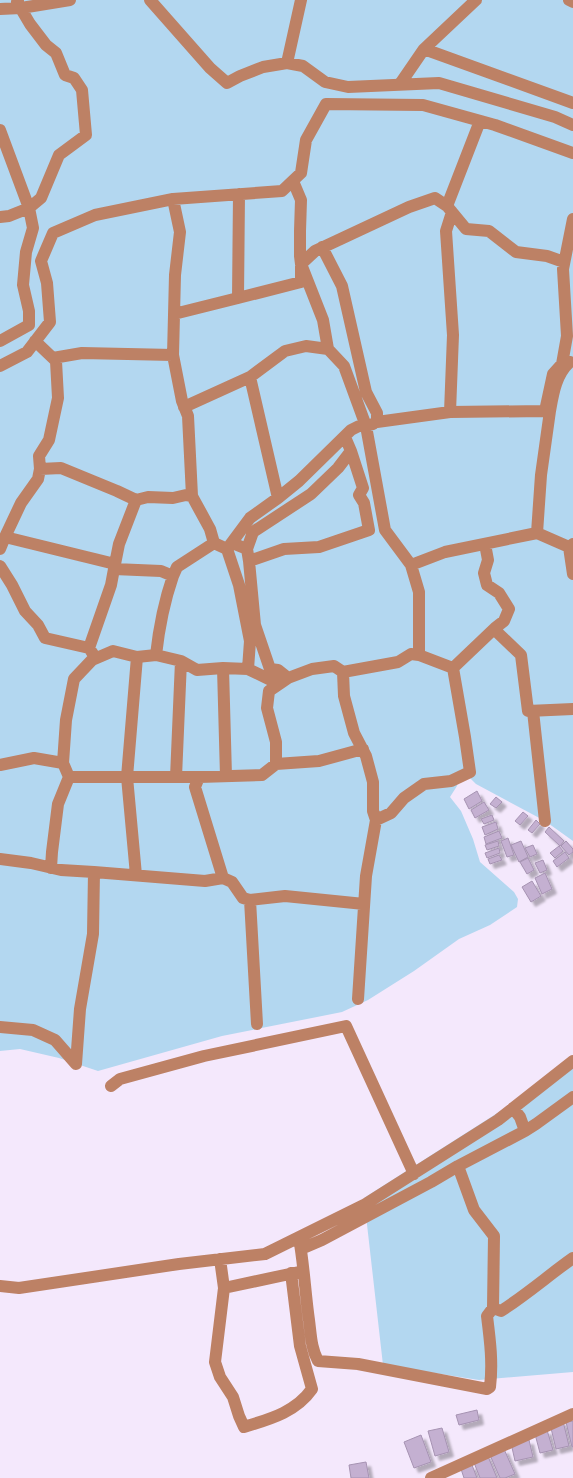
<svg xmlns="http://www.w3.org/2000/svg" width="573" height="1478" font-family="'PT Serif',serif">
	<defs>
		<filter id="shadow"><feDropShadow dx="4.5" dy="4.5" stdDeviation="1" flood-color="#0004"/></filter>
	</defs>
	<rect width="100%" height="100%" fill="#f4e8fc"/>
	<path fill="#b3d7f0" d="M 0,0 L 573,0 L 573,841 L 545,821 L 476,784 L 465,773 L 459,776 L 457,786 L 450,797 L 461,811 L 473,839 L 480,862 L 514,892 L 518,899 L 517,907 L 490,925 L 459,939 L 414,971 L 368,1000 L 342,1012 L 222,1036 L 98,1071 L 59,1058 L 20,1049 L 0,1051 Z
		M 573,1059 L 573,1372 L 479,1380 L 383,1365 L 364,1198 L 540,1086 Z"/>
	<path fill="#c4b0d1" stroke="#a693b2" filter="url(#shadow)" d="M 477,791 L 482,801 L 469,809 L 464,799 Z
		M 496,797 L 502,802 L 496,808 L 490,804 Z
		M 484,802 L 489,810 L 475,818 L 471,810 Z
		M 523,812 L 528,816 L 520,825 L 515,821 Z
		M 492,815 L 494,820 L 484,824 L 481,819 Z
		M 536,820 L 540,824 L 532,833 L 528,830 Z
		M 496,822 L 498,829 L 485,835 L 482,827 Z
		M 549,827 L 564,841 L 560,846 L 545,832 Z
		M 499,831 L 502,838 L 486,844 L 484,837 Z
		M 508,838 L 514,855 L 507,857 L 501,841 Z
		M 498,841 L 499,846 L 487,850 L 485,845 Z
		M 521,841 L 528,857 L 519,862 L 511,845 Z
		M 566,841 L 573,849 L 573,852 L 569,855 L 561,846 Z
		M 533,845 L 537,854 L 530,857 L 525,848 Z
		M 559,846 L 563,851 L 555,858 L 550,853 Z
		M 499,848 L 500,853 L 487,858 L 485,853 Z
		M 565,852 L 569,858 L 557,867 L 553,861 Z
		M 499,855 L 502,860 L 490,864 L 488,859 Z
		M 528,858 L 534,870 L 527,874 L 520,862 Z
		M 543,860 L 547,870 L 540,873 L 535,863 Z
		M 545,873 L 552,889 L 542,894 L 535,878 Z
		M 532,881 L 541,896 L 531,902 L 522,887 Z
		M 477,1410 L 479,1420 L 459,1425 L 456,1415 Z
		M 563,1421 L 569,1446 L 556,1449 L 550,1424 Z
		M 573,1421 L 573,1447 L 572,1447 L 566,1422 Z
		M 442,1428 L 449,1452 L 435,1456 L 428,1431 Z
		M 547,1430 L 553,1450 L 540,1453 L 535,1434 Z
		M 421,1435 L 431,1462 L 414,1468 L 404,1442 Z
		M 529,1440 L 533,1457 L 515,1461 L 511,1443 Z
		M 504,1449 L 515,1474 L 505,1478 L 500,1478 L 490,1455 Z
		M 487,1454 L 497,1478 L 480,1478 L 473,1460 Z
		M 366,1462 L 369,1478 L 351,1478 L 349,1465 Z
		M 472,1465 L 477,1478 L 464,1478 L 461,1469 Z"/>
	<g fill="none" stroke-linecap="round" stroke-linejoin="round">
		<path stroke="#bd8165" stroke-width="12" d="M 150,0 L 210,68 L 227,83 L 240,76 L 263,67 L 287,63 L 303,66 L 325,82 L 348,87 L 439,83 L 555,117 L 573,125
			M 569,0 L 573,2
			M 0,9 L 21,8 L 70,0
			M 424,49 L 573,103
			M 287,63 L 301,0
			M 400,84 L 424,49 L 476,0
			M 480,121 L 447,206 L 466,229 L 489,231 L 516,252 L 547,256 L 564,262
			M 0,130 L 29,208 L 9,216 L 0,217
			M 293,181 L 301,200 L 300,231 L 300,256 L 301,264 L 315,251 L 409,207 L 435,198 L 447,206
			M 173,199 L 180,232 L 175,275 L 173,355
			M 452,212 L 446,231 L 453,335 L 450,412 L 545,411
			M 322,247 L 342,286 L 366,392 L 377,413 L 377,422 L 450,412
			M 301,264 L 323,320 L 328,349 L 344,366 L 366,426 L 373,424
			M 238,298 L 301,282 L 301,266
			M 174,314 L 238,298 L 239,194
			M 0,341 L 29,325 L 29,311 L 23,285 L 26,252 L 33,228 L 29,208 L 41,198 L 59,155 L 86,135 L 82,90 L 74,78 L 65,75 L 56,53 L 46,45 L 30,24 L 17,2 L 18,0
			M 35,341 L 56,361 L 58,398 L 49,440 L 39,456 L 40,469
			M 53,358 L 82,353 L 173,355 L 182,401 L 188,416 L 192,496
			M 570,362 C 556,374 553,394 550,411 L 545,411 L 553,374 L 562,364 L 567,336 L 563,269 L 573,219
			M 0,366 L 27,352 L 50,322 L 47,283 L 41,261 L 53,233 L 95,215 L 173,199 L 282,191 L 301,173 L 306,140 L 326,104 L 423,105 L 495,125 L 573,153
			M 250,377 L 285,351 L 306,346 L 328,349
			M 184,407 L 250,377 L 278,498 L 250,518 L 227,549
			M 550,411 L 541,475 L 537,533 L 569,547 L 573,544
			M 278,498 L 299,481 L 351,430 L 359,426 L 366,426 L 385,530 L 411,565 L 445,552 L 537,533
			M 5,537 L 21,503 L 38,479 L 40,469 L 61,468 L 117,491 L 136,500
			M 232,543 L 247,549 L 249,561 L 255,625 L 270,669 L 278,670 L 288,678
			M 485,544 L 488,560 L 484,573 L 487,585 L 499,593 L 509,609 L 504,621 L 495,628 L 498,633 L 521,655 L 528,711 L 573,709
			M 569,547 L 573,574
			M 0,549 L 5,537 L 115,564
			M 247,549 L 253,532 L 311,494 L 338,468 L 351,451
			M 249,561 L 284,549 L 319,547 L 369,530 L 364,503 L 359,495 L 363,488 L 351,451 L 345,437
			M 411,565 L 419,592 L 419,655 L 453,668
			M 0,566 L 12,585 L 25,611 L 38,625 L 45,638 L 89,648 L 93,654
			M 114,569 L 119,544 L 136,500 L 148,497 L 173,498 L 186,495 L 192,496 L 210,529 L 214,543
			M 173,576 L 177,567 L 214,543 L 227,549 L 239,585 L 250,641 L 248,669
			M 89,648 L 111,585 L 114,569 L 161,571 L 173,576 C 164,602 159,628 156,655
			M 181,661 L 197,670 L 223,668
			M 343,672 L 344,696 L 354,733 L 366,756 L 373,782 L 373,811 L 376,820 L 391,813 L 404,798 L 424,784 L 451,781 L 470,772 L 465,737 L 453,668 L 495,628
			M 533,711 L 545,821
			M 363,749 L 319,761 L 276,764 L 262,775 L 199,777 L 195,787 L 223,878 L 232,882 L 243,898 L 250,900 L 285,896 L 364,904
			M 63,763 L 66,720 L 74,679 L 92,660 L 113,651 L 137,657
			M 276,764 L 276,742 L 267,708 L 269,691 L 288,678 L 312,669 L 334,666 L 343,672 L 398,662 L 411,654 L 419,655
			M 0,765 L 34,758 L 63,763 L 69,777 L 58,804 L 52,852 L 51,868
			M 226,776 L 223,668 L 248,669 L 279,684
			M 69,777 L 199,777
			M 0,859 L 31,863 L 61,870 L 94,872
			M 136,875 L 127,777 L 137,657 L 156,655 L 181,661 L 176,777
			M 250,900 L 257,1024
			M 358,999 L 366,876 L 376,820
			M 0,1027 L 33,1030 L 55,1040 L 76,1064 L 80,1009 L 93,934 L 94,872 L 205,881 L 223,878
			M 111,1086 L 120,1079 L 204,1056 L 346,1026 L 414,1174
			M 513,1108 L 520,1117 L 525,1131 L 536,1124 L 573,1097
			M 525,1131 L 458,1166 L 474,1210 L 494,1236 L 493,1308 L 501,1311 C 526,1295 549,1275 573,1258
			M 299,1238 C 304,1265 305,1292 309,1320 C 311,1335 311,1348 318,1361 L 358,1364 L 487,1389 L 490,1387 C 493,1363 490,1340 487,1316 L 493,1308
			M 301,1249 L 322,1240 L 431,1182 L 458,1166
			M 220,1259 L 224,1288 L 299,1272
			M 0,1286 L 19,1288 L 179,1264 L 265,1254 L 364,1205 L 498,1120 L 573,1061
			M 224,1288 L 215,1362 L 220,1377 L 233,1397 L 239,1416 L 244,1427 C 270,1419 296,1412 312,1389 L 300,1346 L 291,1273
			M 431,1478 L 573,1414"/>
	</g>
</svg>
